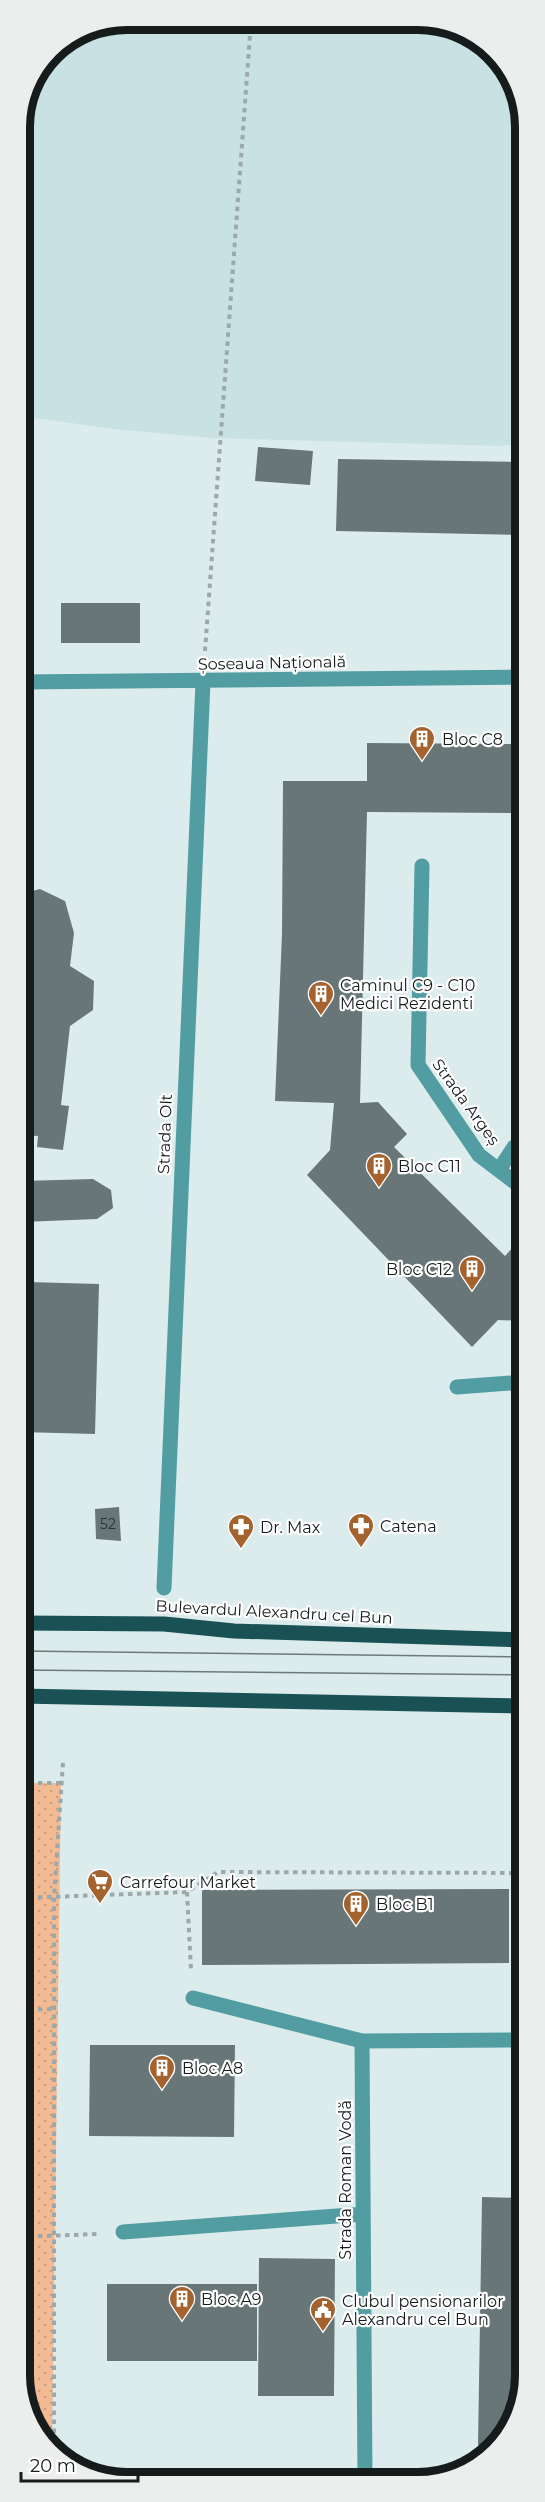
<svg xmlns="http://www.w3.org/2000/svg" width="545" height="2502" font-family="Montserrat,sans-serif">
	<defs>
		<pattern id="park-dots" width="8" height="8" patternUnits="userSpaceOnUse" patternTransform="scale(1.5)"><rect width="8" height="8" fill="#f2bb94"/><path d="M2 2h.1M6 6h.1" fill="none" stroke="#cfa07f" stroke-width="1.8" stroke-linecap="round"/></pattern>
	</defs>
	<rect width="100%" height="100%" fill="#dceced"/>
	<path fill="#c8e1e3" d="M 127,20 L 445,23 L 499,56 L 525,113 L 525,443 L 500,446 L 212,438 L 114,429 L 20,416 L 20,120 L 51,51 L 86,28 Z"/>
	<path fill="url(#park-dots)" d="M 20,1783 L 61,1783 L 52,2449 L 46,2446 L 20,2389 Z"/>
	<path fill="#687677" d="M 258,447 L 313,451 L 310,485 L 255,481 Z
		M 338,459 L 525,462 L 525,535 L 336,531 Z
		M 61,603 L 140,603 L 140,643 L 61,643 Z
		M 367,743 L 525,744 L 525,813 L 367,812 L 360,1103 L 378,1102 L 407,1134 L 394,1147 L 505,1256 L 515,1245 L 525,1255 L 525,1321 L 498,1320 L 472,1347 L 307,1175 L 330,1150 L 334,1103 L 275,1101 L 282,934 L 283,781 L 367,781 Z
		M 40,889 L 65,901 L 74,933 L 70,966 L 94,981 L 93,1010 L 70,1026 L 61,1105 L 69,1106 L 63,1150 L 37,1147 L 38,1136 L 20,1135 L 20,894 Z
		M 93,1179 L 111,1190 L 113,1208 L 97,1219 L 22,1222 L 22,1181 Z
		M 28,1282 L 99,1284 L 95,1434 L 20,1432 L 20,1389 L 25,1389 Z
		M 119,1507 L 121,1541 L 96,1539 L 95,1509 Z
		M 509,1889 L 509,1963 L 202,1965 L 202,1890 Z
		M 90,2045 L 235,2045 L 234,2137 L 89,2136 Z
		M 523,2105 L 525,2105 L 525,2191 L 521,2191 Z
		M 482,2197 L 525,2198 L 525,2382 L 499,2446 L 478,2445 Z
		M 259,2258 L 335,2259 L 334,2396 L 258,2396 Z
		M 107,2284 L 257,2284 L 257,2361 L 107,2361 Z"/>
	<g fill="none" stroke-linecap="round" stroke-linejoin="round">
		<path stroke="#9ca8a9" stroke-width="4" stroke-dasharray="4.5 4.5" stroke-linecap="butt" d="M 205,651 L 251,21
			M 20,1783 L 61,1783
			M 187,1892 L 191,1970
			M 20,1898 L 187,1892 L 218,1872 L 525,1873
			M 20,2010 L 56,2009
			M 20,2237 L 97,2234
			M 54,2451 L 54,1898 L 63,1762"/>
		<path stroke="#519da2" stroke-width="15" d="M 20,682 L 525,677
			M 422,866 L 418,1065 L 479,1155 L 525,1190
			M 499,1170 L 514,1147 L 525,1147
			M 457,1387 L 525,1382
			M 164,1588 L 203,682
			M 193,1998 L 362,2041 L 525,2040
			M 362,2041 L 365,2481
			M 123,2232 L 363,2214"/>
		<path stroke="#195154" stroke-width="15" d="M 20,1623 L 164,1624 L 234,1631 L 525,1640
			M 20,1696 L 525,1706"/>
		<path stroke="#6f797a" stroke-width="1.5" d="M 20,1651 L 525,1657
			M 20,1670 L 525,1675"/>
	</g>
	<defs>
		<symbol id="building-pin" viewBox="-11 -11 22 30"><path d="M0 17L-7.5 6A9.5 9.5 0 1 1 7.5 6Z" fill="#a4622e" stroke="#fff"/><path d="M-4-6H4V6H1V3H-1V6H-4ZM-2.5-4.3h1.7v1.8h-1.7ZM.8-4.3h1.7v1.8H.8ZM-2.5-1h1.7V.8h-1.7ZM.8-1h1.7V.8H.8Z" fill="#fff"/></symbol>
		<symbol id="pharmacy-pin" viewBox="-11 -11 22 30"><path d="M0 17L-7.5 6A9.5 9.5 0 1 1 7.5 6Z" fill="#a4622e" stroke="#fff"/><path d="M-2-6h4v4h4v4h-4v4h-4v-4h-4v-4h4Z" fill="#fff"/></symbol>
		<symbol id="supermarket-pin" viewBox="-11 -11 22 30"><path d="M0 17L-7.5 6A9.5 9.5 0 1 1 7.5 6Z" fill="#a4622e" stroke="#fff"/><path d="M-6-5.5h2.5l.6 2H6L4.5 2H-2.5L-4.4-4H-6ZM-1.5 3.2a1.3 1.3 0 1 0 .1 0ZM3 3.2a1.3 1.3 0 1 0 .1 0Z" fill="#fff"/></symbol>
		<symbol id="civic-pin" viewBox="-11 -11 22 30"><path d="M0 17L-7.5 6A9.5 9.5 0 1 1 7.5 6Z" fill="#a4622e" stroke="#fff"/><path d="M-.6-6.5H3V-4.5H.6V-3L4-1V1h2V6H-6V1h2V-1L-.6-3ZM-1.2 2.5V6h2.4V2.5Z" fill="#fff"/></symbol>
	</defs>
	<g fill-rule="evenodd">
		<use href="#building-pin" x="407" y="724" width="30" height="40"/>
		<use href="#building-pin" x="306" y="979" width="30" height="40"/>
		<use href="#building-pin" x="364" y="1151" width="30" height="40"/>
		<use href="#building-pin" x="457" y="1254" width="30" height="40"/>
		<use href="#pharmacy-pin" x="346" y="1511" width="30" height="40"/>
		<use href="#pharmacy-pin" x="226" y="1512" width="30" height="40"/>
		<use href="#supermarket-pin" x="85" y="1867" width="30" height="40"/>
		<use href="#building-pin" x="341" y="1889" width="30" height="40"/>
		<use href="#building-pin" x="147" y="2053" width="30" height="40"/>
		<use href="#building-pin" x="167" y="2284" width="30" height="40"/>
		<use href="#civic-pin" x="308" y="2295" width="30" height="40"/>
	</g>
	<g text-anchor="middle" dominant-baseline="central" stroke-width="4.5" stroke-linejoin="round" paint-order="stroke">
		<g font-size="14" fill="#2a3233">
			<text x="108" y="1524">52</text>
		</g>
		<g font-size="16" fill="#161b1c" stroke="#fff">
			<text transform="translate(272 663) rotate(-1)">Șoseaua Națională</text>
			<text transform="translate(466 1102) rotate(54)">Strada Argeș</text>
			<text transform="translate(165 1134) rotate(-88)">Strada Olt</text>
			<text transform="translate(274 1612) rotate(3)">Bulevardul Alexandru cel Bun</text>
			<text transform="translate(345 2180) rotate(-90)">Strada Roman Vodă</text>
		</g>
		<g font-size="16" fill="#161b1c" stroke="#fff" text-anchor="start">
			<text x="442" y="739">Bloc C8</text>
			<text x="340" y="985">Caminul C9 - C10<tspan x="340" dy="18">Medici Rezidenti</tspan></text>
			<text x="398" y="1166">Bloc C11</text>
			<text x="452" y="1269" text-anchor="end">Bloc C12</text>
			<text x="380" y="1526">Catena</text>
			<text x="260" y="1527">Dr. Max</text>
			<text x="120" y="1882">Carrefour Market</text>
			<text x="376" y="1904">Bloc B1</text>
			<text x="182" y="2068">Bloc A8</text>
			<text x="201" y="2299">Bloc A9</text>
			<text x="342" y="2301">Clubul pensionarilor<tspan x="342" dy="18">Alexandru cel Bun</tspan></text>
		</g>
	</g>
	<path d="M0 0H545V2502H0ZM127 30H418A97 97 0 0 1 515 127V2375A97 97 0 0 1 418 2472H127A97 97 0 0 1 30 2375V127A97 97 0 0 1 127 30Z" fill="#eceded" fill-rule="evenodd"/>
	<path fill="none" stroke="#161b1c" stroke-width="8" d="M127 30H418A97 97 0 0 1 515 127V2375A97 97 0 0 1 418 2472H127A97 97 0 0 1 30 2375V127A97 97 0 0 1 127 30Z"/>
	<path d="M21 2472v9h117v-9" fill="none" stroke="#161b1c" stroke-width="3"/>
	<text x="30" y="2472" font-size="18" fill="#161b1c" stroke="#ffffff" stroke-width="4.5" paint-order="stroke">20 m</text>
</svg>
